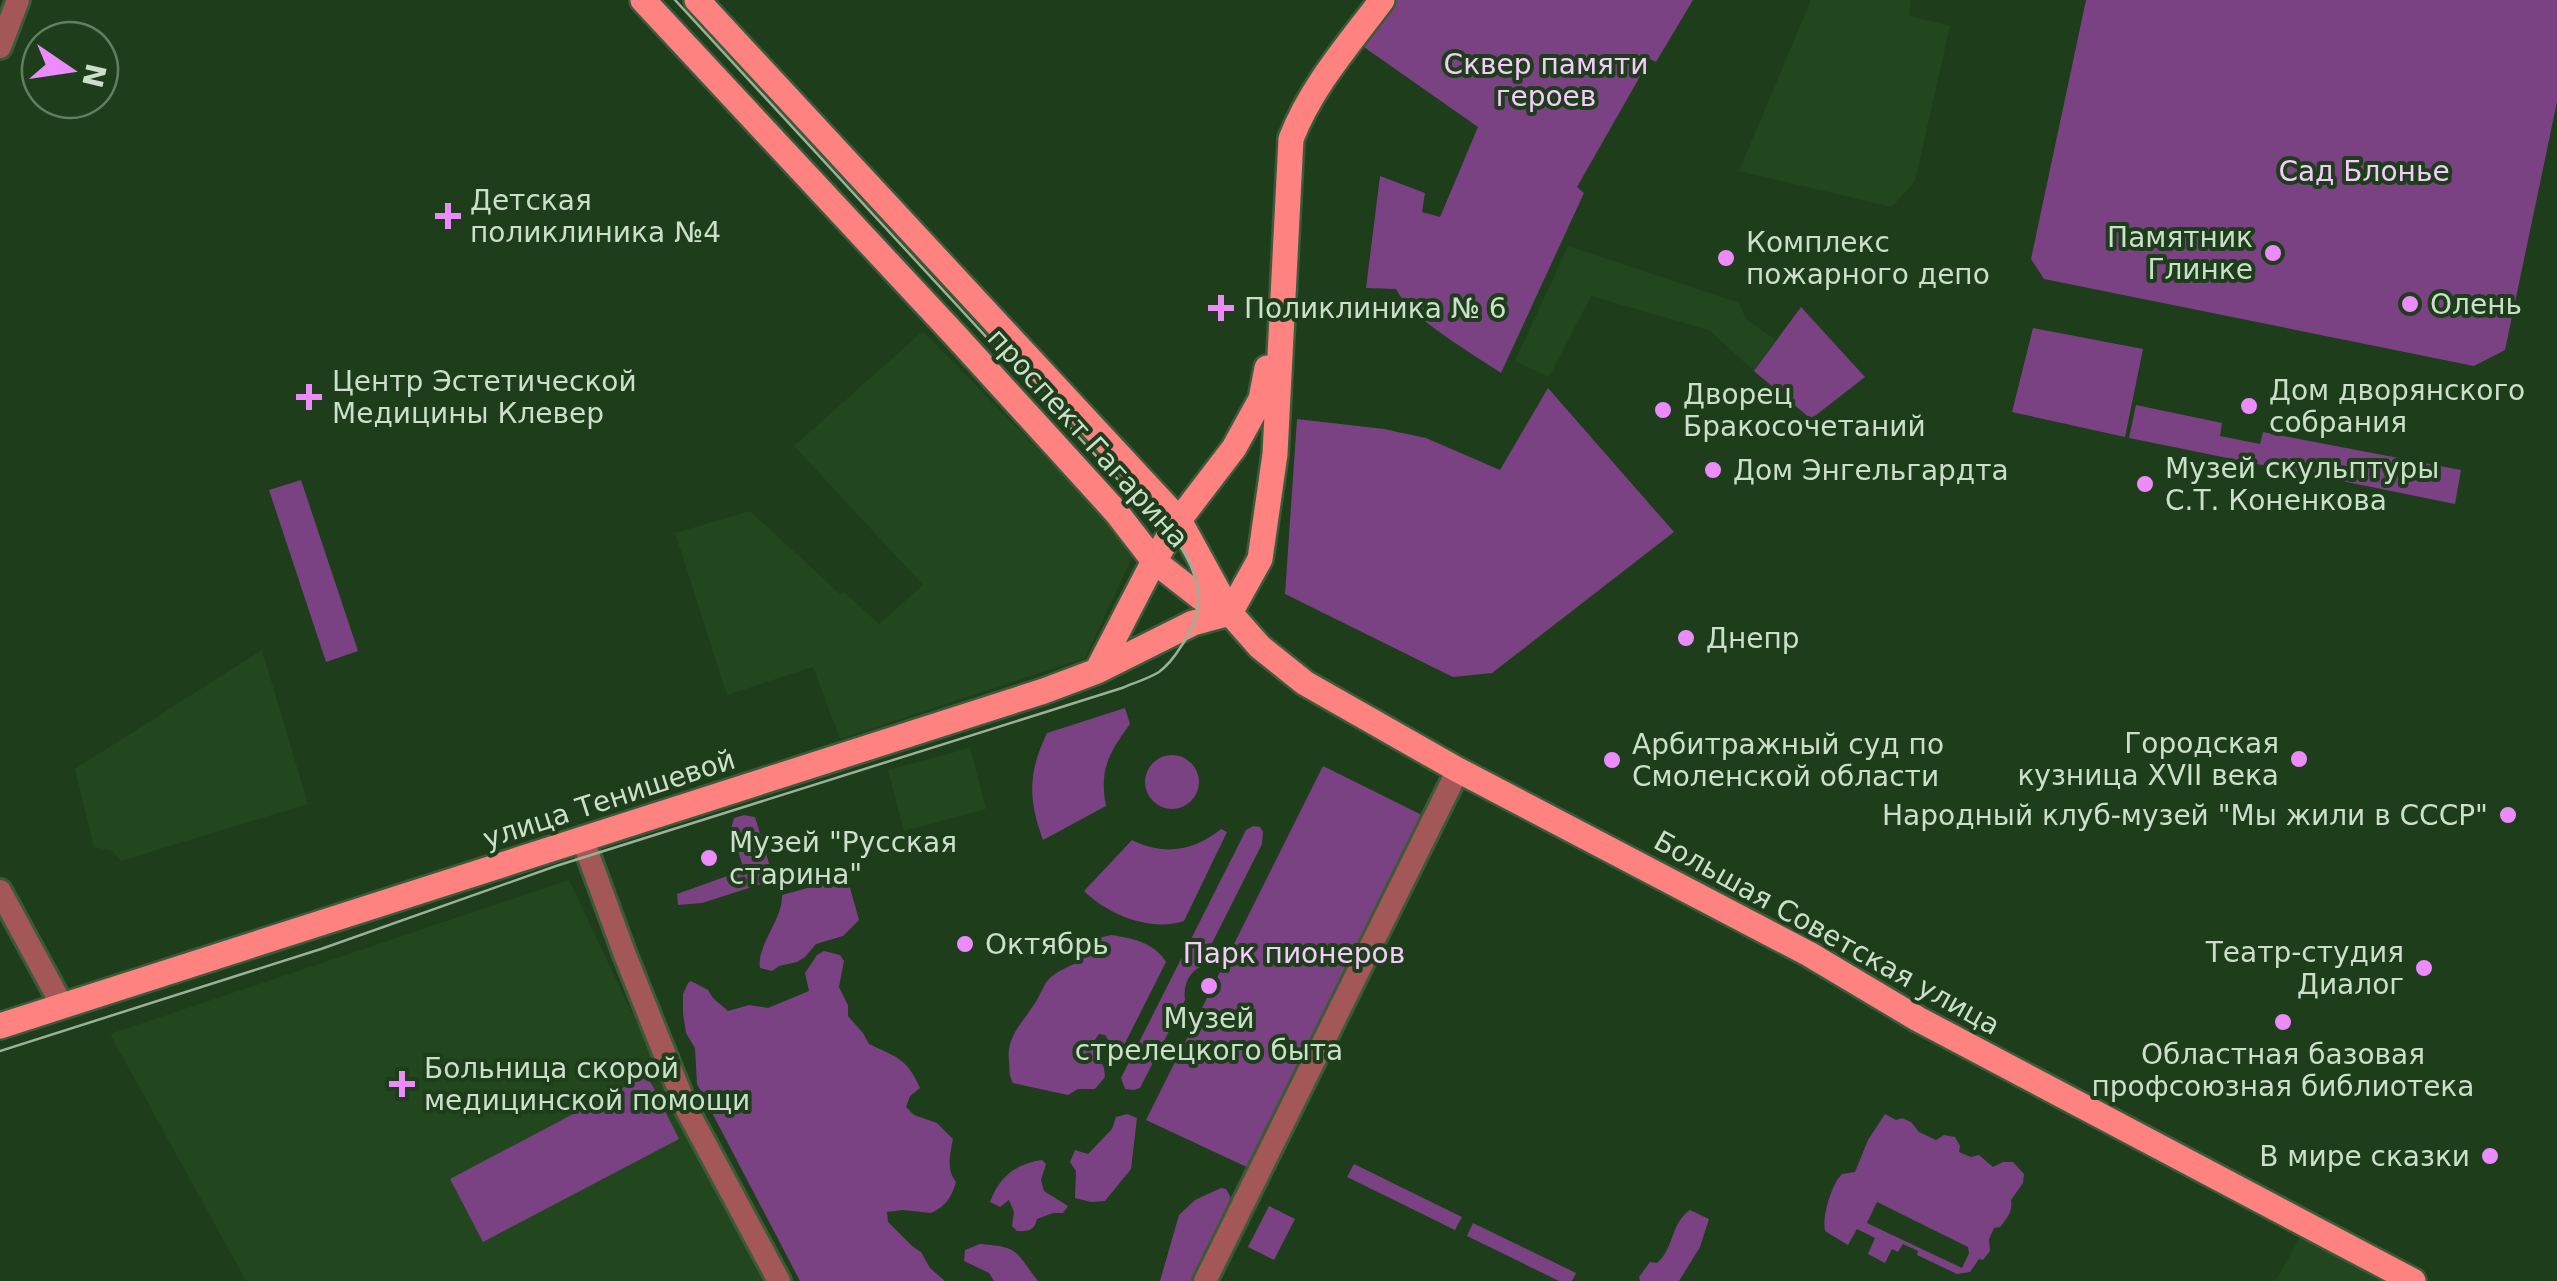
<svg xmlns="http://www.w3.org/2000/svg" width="2557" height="1281" font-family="'DejaVu Sans',sans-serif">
	<rect width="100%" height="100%" fill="#1d3d1b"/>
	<path fill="#22471f" d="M 1811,0 L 1909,0 L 1911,1 L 1909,16 L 1950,26 L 1915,181 L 1892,207 L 1739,171 Z
		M 1568,246 L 1739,303 L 1746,319 L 1775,340 L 1754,371 L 1709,330 L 1591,296 L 1549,377 L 1515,361 Z
		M 923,331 L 1136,550 L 1085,658 L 840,739 L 813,667 L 727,695 L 675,533 L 750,511 L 840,594 L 844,592 L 879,624 L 923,585 L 794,446 Z
		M 262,650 L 308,804 L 121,861 L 112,851 L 94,847 L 75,769 Z
		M 970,748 L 986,809 L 904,831 L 888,770 Z
		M 569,880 L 717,1192 L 763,1281 L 246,1281 L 110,1034 Z
		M 2301,1235 L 2389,1281 L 2273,1281 L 2278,1277 Z"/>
	<path fill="#7a4282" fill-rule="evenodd" d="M 1394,0 L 1693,0 L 1656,62 L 1650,59 L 1577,187 L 1584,193 L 1501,373 C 1472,353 1411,319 1396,289 L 1366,288 L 1380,176 L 1425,193 L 1422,212 L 1440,217 L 1478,127 L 1361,45 Z
		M 2086,0 L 2557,0 L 2557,102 L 2505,350 L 2474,366 L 2044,279 L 2031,259 Z
		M 1801,307 L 1865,377 L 1811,419 L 1754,371 Z
		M 2033,328 L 2143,349 L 2125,437 L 2012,412 Z
		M 1548,388 L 1674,532 L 1492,673 L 1453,677 L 1285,594 L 1297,419 L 1384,429 L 1426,438 L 1500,470 Z
		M 2136,405 L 2222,423 L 2220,436 L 2260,444 L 2263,432 L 2461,470 L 2455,504 L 2129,438 Z
		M 301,480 L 358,651 L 326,662 L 269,490 Z
		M 1125,708 L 1130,724 C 1109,753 1099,769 1106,806 L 1043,840 C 1028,799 1028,773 1047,733 Z
		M1145 782a27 27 0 1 1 54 0a27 27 0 1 1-54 0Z
		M 1323,766 L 1426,817 L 1251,1169 L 1146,1120 Z
		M 744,815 L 755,817 L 774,880 L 702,903 L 678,905 L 677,894 L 744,870 L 731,829 L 734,818 Z
		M 1253,826 L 1260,827 L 1263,832 L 1262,844 L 1200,967 C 1188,973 1183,987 1185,1000 L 1140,1088 L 1134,1090 L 1125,1089 L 1121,1078 L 1246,830 Z
		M 1221,829 L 1227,832 L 1184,921 C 1151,932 1108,915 1084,891 L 1132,840 C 1164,856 1194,851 1221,829 Z
		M 847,877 L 859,920 L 843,936 L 816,944 L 805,957 L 797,962 L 779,966 L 772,971 L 760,968 C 756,946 783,920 782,895 Z
		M 1111,935 C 1132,938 1155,943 1166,962 L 1115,1063 L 1109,1041 L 1105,1035 L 1099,1034 L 1092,1044 L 1104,1068 L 1105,1077 L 1095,1089 L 1078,1089 L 1068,1095 L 1013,1083 C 1008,1074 1010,1070 1009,1061 C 1006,1037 1021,1025 1033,1006 C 1041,996 1043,981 1055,974 C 1076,960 1084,967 1094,939 Z
		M 824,951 L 840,955 L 844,961 L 839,987 L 848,1005 L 848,1016 L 863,1033 L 869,1044 C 896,1057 907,1058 920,1088 L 910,1096 L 906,1107 L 914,1115 L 937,1123 L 953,1139 C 950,1154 946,1169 956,1182 C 952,1197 945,1207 931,1213 L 903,1210 L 887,1212 L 888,1222 L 912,1246 L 921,1252 L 930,1268 L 945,1281 L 800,1281 L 697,1084 L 695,1048 L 686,1033 L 683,1014 L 683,994 L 688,983 L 691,981 L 708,990 L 713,998 L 728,1011 L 749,1005 L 768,1008 L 809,991 L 805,973 L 817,955 Z
		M 647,1075 L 679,1139 L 483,1242 L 450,1179 Z
		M 1127,1114 L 1137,1118 L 1131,1169 L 1105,1201 L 1091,1202 L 1075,1198 L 1076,1171 L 1070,1162 L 1075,1150 L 1088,1154 L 1112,1129 L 1116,1117 Z
		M 1885,1114 L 1896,1120 L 1902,1118 L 1911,1122 L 1919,1132 L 1936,1140 L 1944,1135 L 1955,1137 L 1960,1146 L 1959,1152 L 1971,1157 L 1979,1155 L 1993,1167 L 2003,1162 L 2013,1162 L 2024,1174 L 2023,1183 L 2011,1200 C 2013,1211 2007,1218 2000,1227 L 1994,1228 L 1989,1239 L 1990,1251 L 1983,1260 L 1979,1259 L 1970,1272 L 1957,1274 L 1917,1255 L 1918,1251 L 1903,1244 L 1898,1252 L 1892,1249 L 1885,1263 L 1868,1254 L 1875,1238 L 1857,1229 L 1848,1245 L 1825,1231 C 1822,1217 1831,1185 1842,1174 L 1855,1172 L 1868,1140 ZM 1877,1202 L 1968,1247 L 1969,1253 L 1962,1268 L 1867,1223 Z
		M 1042,1160 L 1046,1164 L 1041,1180 L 1044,1191 L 1068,1206 L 1063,1213 L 1053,1213 L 1037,1219 C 1034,1231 1029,1231 1017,1231 L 1012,1226 L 1014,1212 L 1009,1200 L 1000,1207 L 990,1202 C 999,1177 1015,1164 1042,1160 Z
		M 1354,1164 L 1462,1217 L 1455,1230 L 1347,1177 Z
		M 1221,1188 L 1226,1189 L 1230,1196 L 1229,1205 L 1215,1235 L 1209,1255 L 1195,1281 L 1160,1281 L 1179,1215 L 1195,1200 Z
		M 1269,1206 L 1295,1219 L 1274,1260 L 1248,1247 Z
		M 1690,1210 L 1709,1219 L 1700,1247 L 1679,1281 L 1640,1281 L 1639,1277 L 1650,1262 L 1657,1263 C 1674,1249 1671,1222 1690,1210 Z
		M 1473,1223 L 1576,1273 L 1572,1281 L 1559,1281 L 1467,1236 Z
		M 980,1244 C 1021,1247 1015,1252 1038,1281 L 994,1281 L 989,1273 L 964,1261 L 965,1250 Z"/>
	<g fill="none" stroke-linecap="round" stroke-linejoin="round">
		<defs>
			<path id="minor" d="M 0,47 L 18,0
				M 582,838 L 625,955 L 687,1110 L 779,1281
				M 0,891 L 62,1005
				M 1205,1281 L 1458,770"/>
			<path id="major" d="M 643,0 L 955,335 L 1117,513 L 1154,561 L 1200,597 L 1230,613
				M 697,0 L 1179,520 L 1230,613 L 1260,647 L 1305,683 L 1458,770 L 1809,954 L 1918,1019 L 2413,1281
				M 1230,613 L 1260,559 L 1275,454 L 1291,139 C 1311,87 1349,44 1382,0
				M 1097,671 L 1154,561 L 1179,520 L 1234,448 L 1261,399 L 1267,368
				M 0,1026 L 1044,691 L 1097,671 L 1193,623 L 1230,613"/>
		</defs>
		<use href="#minor" stroke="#3c5a3a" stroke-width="28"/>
		<use href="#major" stroke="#3c5a3a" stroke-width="30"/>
		<use href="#minor" stroke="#a35756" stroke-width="22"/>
		<use href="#major" stroke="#fd8280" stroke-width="25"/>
		<path stroke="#9ab198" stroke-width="2.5" d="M 0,1051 L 321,949 L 556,866 L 1122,688 C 1133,683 1148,679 1159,672 C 1167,666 1175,656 1180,648 C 1205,613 1203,586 1183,550 L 675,0"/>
	</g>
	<g fill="#ec8cfa" stroke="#1d3d1b" stroke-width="4">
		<path d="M443 201h10v10h10v10h-10v10h-10v-10h-10v-10h10z"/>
		<circle cx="2273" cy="253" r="10"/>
		<circle cx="1726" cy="258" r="10"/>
		<circle cx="2410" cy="304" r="10"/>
		<path d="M1216 293h10v10h10v10h-10v10h-10v-10h-10v-10h10z"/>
		<path d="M304 382h10v10h10v10h-10v10h-10v-10h-10v-10h10z"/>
		<circle cx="2249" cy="406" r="10"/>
		<circle cx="1663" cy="410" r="10"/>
		<circle cx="1713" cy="470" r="10"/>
		<circle cx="2145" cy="484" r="10"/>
		<circle cx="1686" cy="638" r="10"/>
		<circle cx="2299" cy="759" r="10"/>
		<circle cx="1612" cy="760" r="10"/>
		<circle cx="2508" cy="815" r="10"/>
		<circle cx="709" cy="858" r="10"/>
		<circle cx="965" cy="944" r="10"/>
		<circle cx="2424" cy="968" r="10"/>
		<circle cx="1209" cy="986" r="10"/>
		<circle cx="2283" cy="1022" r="10"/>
		<path d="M397 1069h10v10h10v10h-10v10h-10v-10h-10v-10h10z"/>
		<circle cx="2490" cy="1156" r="10"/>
	</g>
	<g text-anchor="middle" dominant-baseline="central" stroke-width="8" stroke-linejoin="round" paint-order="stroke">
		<g font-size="28" fill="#f4cbfa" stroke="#1d3d1b">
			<text x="1546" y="64">Сквер памяти<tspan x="1546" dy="32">героев</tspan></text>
			<text x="2364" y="171">Сад Блонье</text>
			<text x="1294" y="953">Парк пионеров</text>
		</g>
		<g font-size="28" fill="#ccdfca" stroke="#1d3d1b" text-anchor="start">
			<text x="470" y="200">Детская<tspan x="470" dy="32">поликлиника №4</tspan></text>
			<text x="2253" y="237" text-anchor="end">Памятник<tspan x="2253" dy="32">Глинке</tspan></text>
			<text x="1746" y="242">Комплекс<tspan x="1746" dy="32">пожарного депо</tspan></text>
			<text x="2430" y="304">Олень</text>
			<text x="1244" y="308">Поликлиника № 6</text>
			<text x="332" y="381">Центр Эстетической<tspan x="332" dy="32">Медицины Клевер</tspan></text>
			<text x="2269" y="390">Дом дворянского<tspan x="2269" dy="32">собрания</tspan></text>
			<text x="1683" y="394">Дворец<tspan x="1683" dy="32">Бракосочетаний</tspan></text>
			<text x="2165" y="468">Музей скульптуры<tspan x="2165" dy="32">С.Т. Коненкова</tspan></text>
			<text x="1733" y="470">Дом Энгельгардта</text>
			<text x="1706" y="638">Днепр</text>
			<text x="2279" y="743" text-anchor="end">Городская<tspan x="2279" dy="32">кузница XVII века</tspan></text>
			<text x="1632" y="744">Арбитражный суд по<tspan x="1632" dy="32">Смоленской области</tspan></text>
			<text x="2488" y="815" text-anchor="end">Народный клуб-музей "Мы жили в СССР"</text>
			<text x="729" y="842">Музей "Русская<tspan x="729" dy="32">старина"</tspan></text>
			<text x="985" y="944">Октябрь</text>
			<text x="2404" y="952" text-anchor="end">Театр-студия<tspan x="2404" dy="32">Диалог</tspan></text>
			<text x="1209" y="1018" text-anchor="middle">Музей<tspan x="1209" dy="32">стрелецкого быта</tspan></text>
			<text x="2283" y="1054" text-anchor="middle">Областная базовая<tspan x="2283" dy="32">профсоюзная библиотека</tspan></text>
			<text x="424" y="1068">Больница скорой<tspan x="424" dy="32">медицинской помощи</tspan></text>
			<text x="2470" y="1156" text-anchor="end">В мире сказки</text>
		</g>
		<g font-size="28" fill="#ccdfca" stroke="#1d3d1b">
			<text transform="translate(1088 438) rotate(48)">проспект Гагарина</text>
			<text transform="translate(609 799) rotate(-18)">улица Тенишевой</text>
			<text transform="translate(1827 933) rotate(29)">Большая Советская улица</text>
		</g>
	</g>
	<g transform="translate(70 70) rotate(103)"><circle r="48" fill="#1d3d1b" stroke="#637e61" stroke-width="2.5"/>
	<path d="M0-8L18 38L0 25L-18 38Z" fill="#ec8cfa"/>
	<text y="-15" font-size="28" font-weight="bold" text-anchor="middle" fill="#ccdfca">N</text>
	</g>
</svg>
